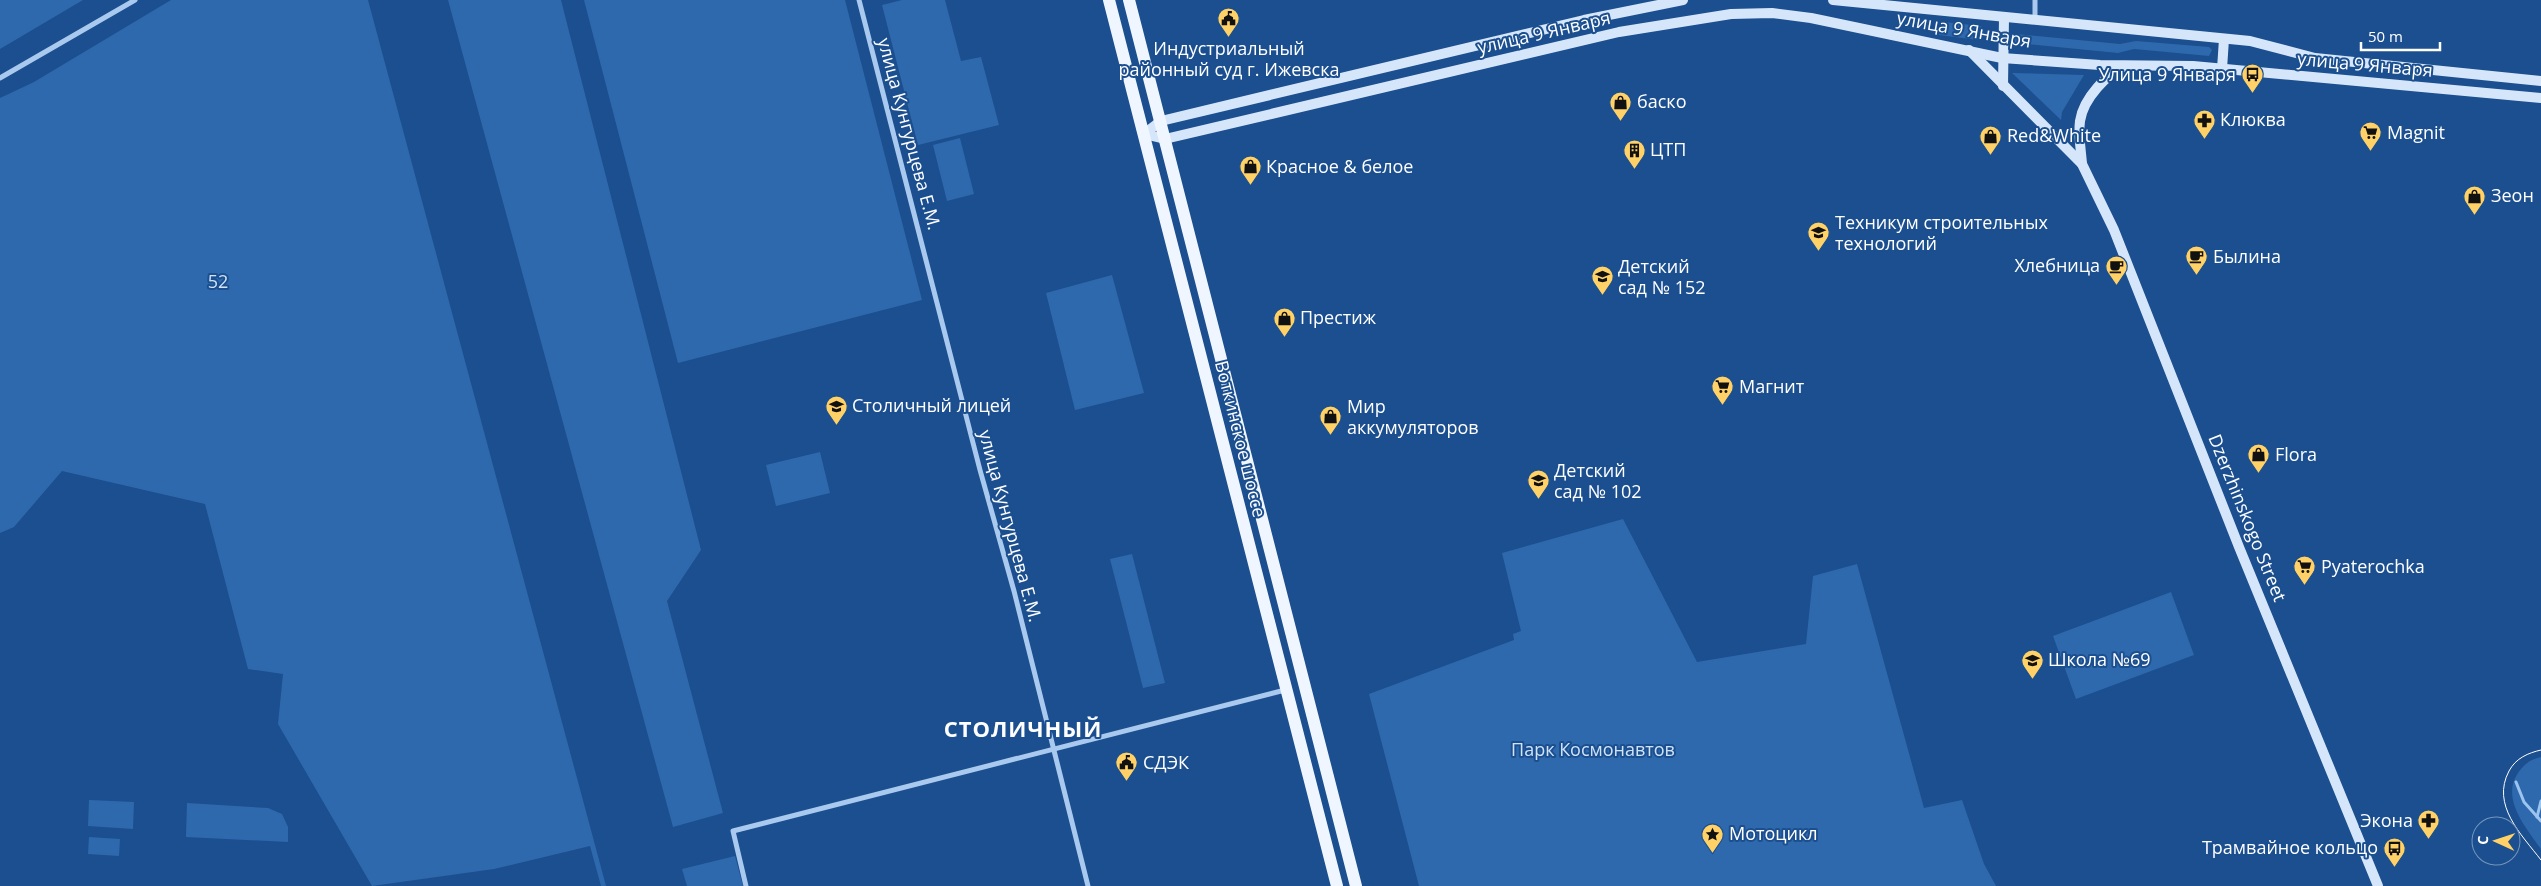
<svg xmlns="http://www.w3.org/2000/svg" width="2541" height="886" viewBox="0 0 2541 886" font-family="'Open Sans',sans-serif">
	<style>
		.green { fill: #2e69ad }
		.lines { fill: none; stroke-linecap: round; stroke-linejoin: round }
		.stream { stroke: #9cc4f0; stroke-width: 3 }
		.street { stroke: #a9c9ee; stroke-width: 5 }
		.secondary { stroke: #d6e6fa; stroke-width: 10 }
		.primary { stroke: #f0f6ff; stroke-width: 12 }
		.tram { stroke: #fff; stroke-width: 1 }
		.labels { text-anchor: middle; stroke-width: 4; stroke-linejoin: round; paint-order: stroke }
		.street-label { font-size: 18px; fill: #fff; stroke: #1b4f8f }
		.poi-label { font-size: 18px; fill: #fff; stroke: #1b4f8f; text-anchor: start }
		.park-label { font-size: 18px; fill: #cfe3fa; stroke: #1b4f8f }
		.district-label { font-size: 22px; font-weight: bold; letter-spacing: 1px; fill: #fff; stroke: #1b4f8f }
	</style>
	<rect width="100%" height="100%" fill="#1b4f8f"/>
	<g class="green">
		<path d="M0,0H83L0,49Z"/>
		<path d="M171,0H368L606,886H601L590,846L494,869L372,886L278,724L283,674L248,669L205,504L62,471L14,527L0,533V98L34,82Z"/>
		<path d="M448,0H561L701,550L667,601L723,813L673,827Z"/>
		<path d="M584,0H845L922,300L678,363Z"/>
		<path d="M902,0H945L961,61L981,57L999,125L918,145L882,5Z"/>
		<path d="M1944,22L1981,26L1983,35L1978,40L1939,35L1936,28Z"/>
		<path d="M2016,34L2120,44L2136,41L2209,47L2212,50L2209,56L2134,49L2118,53L2016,43L2013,39Z"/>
		<path d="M2012,73L2084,75L2062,112L2061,120Z"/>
		<path d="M960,138L974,194L947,201L933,145Z"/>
		<path d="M1112,275L1144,393L1075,410L1046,293Z"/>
		<path d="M820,452L830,493L776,506L766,465Z"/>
		<path d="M1623,519L1697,662L1806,644L1813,576L1857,564L1924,808L1962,800L1984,864L1996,886H1419L1369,694L1514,640L1513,634L1521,631L1502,553Z"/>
		<path d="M1132,554L1165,683L1143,688L1110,559Z"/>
		<path d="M2171,592L2194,655L2076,699L2053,636Z"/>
		<path d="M2541,757V849C2525,826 2498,796 2521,769C2527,762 2532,759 2541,757Z"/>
		<path d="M89,800L134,802L133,829L88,826Z"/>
		<path d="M187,803L268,808L282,814L288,827V842L186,837Z"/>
		<path d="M89,837L120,839L119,856L88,854Z"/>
		<path d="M735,856L743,886H687L682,869Z"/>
	</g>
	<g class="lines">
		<g class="stream">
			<path d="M2516,782L2524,802L2541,821"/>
			<path d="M2537,817L2541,801"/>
		</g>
		<g class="street">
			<path d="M859,0L980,470L1014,591L1088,886"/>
			<path d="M2035,19V0"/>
			<path d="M0,78L135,0"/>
			<path d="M746,886L733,831L1285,690"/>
		</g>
		<g class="secondary">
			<path d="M1833,0L2250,41L2315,58L2541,81"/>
			<path d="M1969,50L2082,164L2114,230L2239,547L2378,886"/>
			<path d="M2222,69L2224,39"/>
			<path d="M2003,86L2004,17"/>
			<path d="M1144,134L1165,139L1619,32L1731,14L1772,13L1811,18L2002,58L2100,65L2193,66L2541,98"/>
			<path d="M1144,134L1161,121L1584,20L1683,0"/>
			<path d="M2082,164C2081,150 2078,135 2080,121C2083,100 2107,71 2128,67"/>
		</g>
		<g class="primary">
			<path d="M1109,0L1337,886"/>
			<path d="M1129,0L1356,886"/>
		</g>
		<path class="tram" d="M2541,750C2528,753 2516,758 2509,771C2491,805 2521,834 2541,860"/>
	</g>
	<defs>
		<symbol id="civic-pin" viewBox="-11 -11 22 30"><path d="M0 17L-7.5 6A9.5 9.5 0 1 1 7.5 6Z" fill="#ffd166" stroke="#1b4f8f"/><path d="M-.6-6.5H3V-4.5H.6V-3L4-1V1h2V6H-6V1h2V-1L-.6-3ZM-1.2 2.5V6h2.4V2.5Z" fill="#111"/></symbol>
		<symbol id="bus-pin" viewBox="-11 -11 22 30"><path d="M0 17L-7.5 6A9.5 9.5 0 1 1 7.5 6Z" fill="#ffd166" stroke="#1b4f8f"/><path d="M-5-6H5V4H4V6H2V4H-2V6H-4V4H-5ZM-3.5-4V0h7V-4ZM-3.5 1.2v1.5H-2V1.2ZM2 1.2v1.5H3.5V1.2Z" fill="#111"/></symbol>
		<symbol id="shop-pin" viewBox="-11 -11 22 30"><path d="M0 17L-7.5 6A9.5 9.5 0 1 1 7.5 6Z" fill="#ffd166" stroke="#1b4f8f"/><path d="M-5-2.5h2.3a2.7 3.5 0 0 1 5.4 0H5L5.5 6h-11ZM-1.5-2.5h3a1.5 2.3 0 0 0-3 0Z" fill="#111"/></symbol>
		<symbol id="pharmacy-pin" viewBox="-11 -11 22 30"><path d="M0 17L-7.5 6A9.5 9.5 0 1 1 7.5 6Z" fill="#ffd166" stroke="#1b4f8f"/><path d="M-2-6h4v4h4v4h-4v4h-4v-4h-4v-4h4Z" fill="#111"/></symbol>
		<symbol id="supermarket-pin" viewBox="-11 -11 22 30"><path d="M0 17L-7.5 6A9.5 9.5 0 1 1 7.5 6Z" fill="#ffd166" stroke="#1b4f8f"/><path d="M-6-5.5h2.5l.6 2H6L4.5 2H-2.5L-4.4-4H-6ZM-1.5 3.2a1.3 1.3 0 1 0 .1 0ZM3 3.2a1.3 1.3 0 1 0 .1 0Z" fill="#111"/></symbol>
		<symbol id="building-pin" viewBox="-11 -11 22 30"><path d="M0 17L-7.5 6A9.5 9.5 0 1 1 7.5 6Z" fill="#ffd166" stroke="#1b4f8f"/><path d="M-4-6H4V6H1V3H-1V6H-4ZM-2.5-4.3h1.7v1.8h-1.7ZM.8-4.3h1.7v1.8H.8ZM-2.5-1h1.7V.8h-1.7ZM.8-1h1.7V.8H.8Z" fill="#111"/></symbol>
		<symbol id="university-pin" viewBox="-11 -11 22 30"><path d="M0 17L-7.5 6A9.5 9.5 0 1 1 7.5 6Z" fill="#ffd166" stroke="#1b4f8f"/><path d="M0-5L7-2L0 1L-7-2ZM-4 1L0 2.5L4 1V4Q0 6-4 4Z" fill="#111"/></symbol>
		<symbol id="cafe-pin" viewBox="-11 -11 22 30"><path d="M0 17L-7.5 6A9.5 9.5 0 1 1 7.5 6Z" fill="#ffd166" stroke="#1b4f8f"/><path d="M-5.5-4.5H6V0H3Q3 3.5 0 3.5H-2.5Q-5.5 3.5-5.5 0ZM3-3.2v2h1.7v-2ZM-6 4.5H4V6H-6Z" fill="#111"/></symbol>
		<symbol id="school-pin" viewBox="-11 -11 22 30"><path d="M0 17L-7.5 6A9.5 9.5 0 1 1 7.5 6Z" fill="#ffd166" stroke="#1b4f8f"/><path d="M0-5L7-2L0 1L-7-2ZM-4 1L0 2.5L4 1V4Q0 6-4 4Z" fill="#111"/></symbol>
		<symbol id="sight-pin" viewBox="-11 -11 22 30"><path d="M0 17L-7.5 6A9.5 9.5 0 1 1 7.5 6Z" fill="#ffd166" stroke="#1b4f8f"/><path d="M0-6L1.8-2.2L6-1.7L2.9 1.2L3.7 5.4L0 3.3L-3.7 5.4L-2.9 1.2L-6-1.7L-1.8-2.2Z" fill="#111"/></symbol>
	</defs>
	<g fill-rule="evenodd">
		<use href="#civic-pin" x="1216" y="6" width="25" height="34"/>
		<use href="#bus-pin" x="2240" y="62" width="25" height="34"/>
		<use href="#shop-pin" x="1608" y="90" width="25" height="34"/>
		<use href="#pharmacy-pin" x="2192" y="108" width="25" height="34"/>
		<use href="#supermarket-pin" x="2358" y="120" width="25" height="34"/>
		<use href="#shop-pin" x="1978" y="124" width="25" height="34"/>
		<use href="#building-pin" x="1622" y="138" width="25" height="34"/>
		<use href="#shop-pin" x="1238" y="154" width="25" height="34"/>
		<use href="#shop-pin" x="2462" y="184" width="25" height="34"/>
		<use href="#university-pin" x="1806" y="220" width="25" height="34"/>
		<use href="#cafe-pin" x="2184" y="244" width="25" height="34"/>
		<use href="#cafe-pin" x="2104" y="254" width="25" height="34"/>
		<use href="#school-pin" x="1590" y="264" width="25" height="34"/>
		<use href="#shop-pin" x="1272" y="306" width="25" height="34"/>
		<use href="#supermarket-pin" x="1710" y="374" width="25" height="34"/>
		<use href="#school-pin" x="824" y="394" width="25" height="34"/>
		<use href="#shop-pin" x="1318" y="404" width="25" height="34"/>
		<use href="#shop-pin" x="2246" y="442" width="25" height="34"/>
		<use href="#school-pin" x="1526" y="468" width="25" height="34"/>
		<use href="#supermarket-pin" x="2292" y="554" width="25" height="34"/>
		<use href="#school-pin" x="2020" y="648" width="25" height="34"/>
		<use href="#civic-pin" x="1114" y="750" width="25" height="34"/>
		<use href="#pharmacy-pin" x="2416" y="808" width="25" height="34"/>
		<use href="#sight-pin" x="1700" y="822" width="25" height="34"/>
		<use href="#bus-pin" x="2382" y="836" width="25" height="34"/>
	</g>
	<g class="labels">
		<g class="street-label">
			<text transform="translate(1964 30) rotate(10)" y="6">улица 9 Января</text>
			<text transform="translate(1544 33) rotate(-13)" y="6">улица 9 Января</text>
			<text transform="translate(2365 65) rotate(5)" y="6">улица 9 Января</text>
			<text transform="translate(909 134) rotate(75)" y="6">улица Кунгурцева Е.М.</text>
			<text transform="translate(1240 439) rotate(76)" y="6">Воткинское шоссе</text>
			<text transform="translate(2247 518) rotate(68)" y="6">Dzerzhinskogo Street</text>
			<text transform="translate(1010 526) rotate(75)" y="6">улица Кунгурцева Е.М.</text>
		</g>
		<g class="poi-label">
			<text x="1229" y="55" text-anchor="middle">Индустриальный<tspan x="1229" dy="21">районный суд г. Ижевска</tspan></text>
			<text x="2236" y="81" text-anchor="end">Улица 9 Января</text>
			<text x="1637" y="108">баско</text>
			<text x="2220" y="126">Клюква</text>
			<text x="2387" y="139">Magnit</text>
			<text x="2007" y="142">Red&amp;White</text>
			<text x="1650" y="156">ЦТП</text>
			<text x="1266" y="173">Красное &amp; белое</text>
			<text x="2491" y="202">Зеон</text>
			<text x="1835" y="229">Техникум строительных<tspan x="1835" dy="21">технологий</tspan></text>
			<text x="2213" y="263">Былина</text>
			<text x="2100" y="272" text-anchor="end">Хлебница</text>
			<text x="1618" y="273">Детский<tspan x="1618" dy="21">сад № 152</tspan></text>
			<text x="1300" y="324">Престиж</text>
			<text x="1739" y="393">Магнит</text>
			<text x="852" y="412">Столичный лицей</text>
			<text x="1347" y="413">Мир<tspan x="1347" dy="21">аккумуляторов</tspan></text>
			<text x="2275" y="461">Flora</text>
			<text x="1554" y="477">Детский<tspan x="1554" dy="21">сад № 102</tspan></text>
			<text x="2321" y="573">Pyaterochka</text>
			<text x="2048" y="666">Школа №69</text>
			<text x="1143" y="769">СДЭК</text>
			<text x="2413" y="827" text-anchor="end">Экона</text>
			<text x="1729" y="840">Мотоцикл</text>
			<text x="2378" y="854" text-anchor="end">Трамвайное кольцо</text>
		</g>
		<g class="park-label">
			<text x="218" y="288">52</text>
			<text x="1593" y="756">Парк Космонавтов</text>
		</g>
		<g class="district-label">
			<text x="1023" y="737">СТОЛИЧНЫЙ</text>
		</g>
	</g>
	<g transform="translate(2496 841) rotate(273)"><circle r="24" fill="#1b4f8f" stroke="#7695bc"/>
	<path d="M0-4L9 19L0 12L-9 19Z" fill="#ffd166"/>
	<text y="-8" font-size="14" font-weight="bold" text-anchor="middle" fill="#ffffff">С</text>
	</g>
	<path d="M2361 42v8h79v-8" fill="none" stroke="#ffffff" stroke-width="2.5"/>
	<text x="2368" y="42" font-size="15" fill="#ffffff" stroke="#1b4f8f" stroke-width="4" paint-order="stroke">50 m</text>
</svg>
